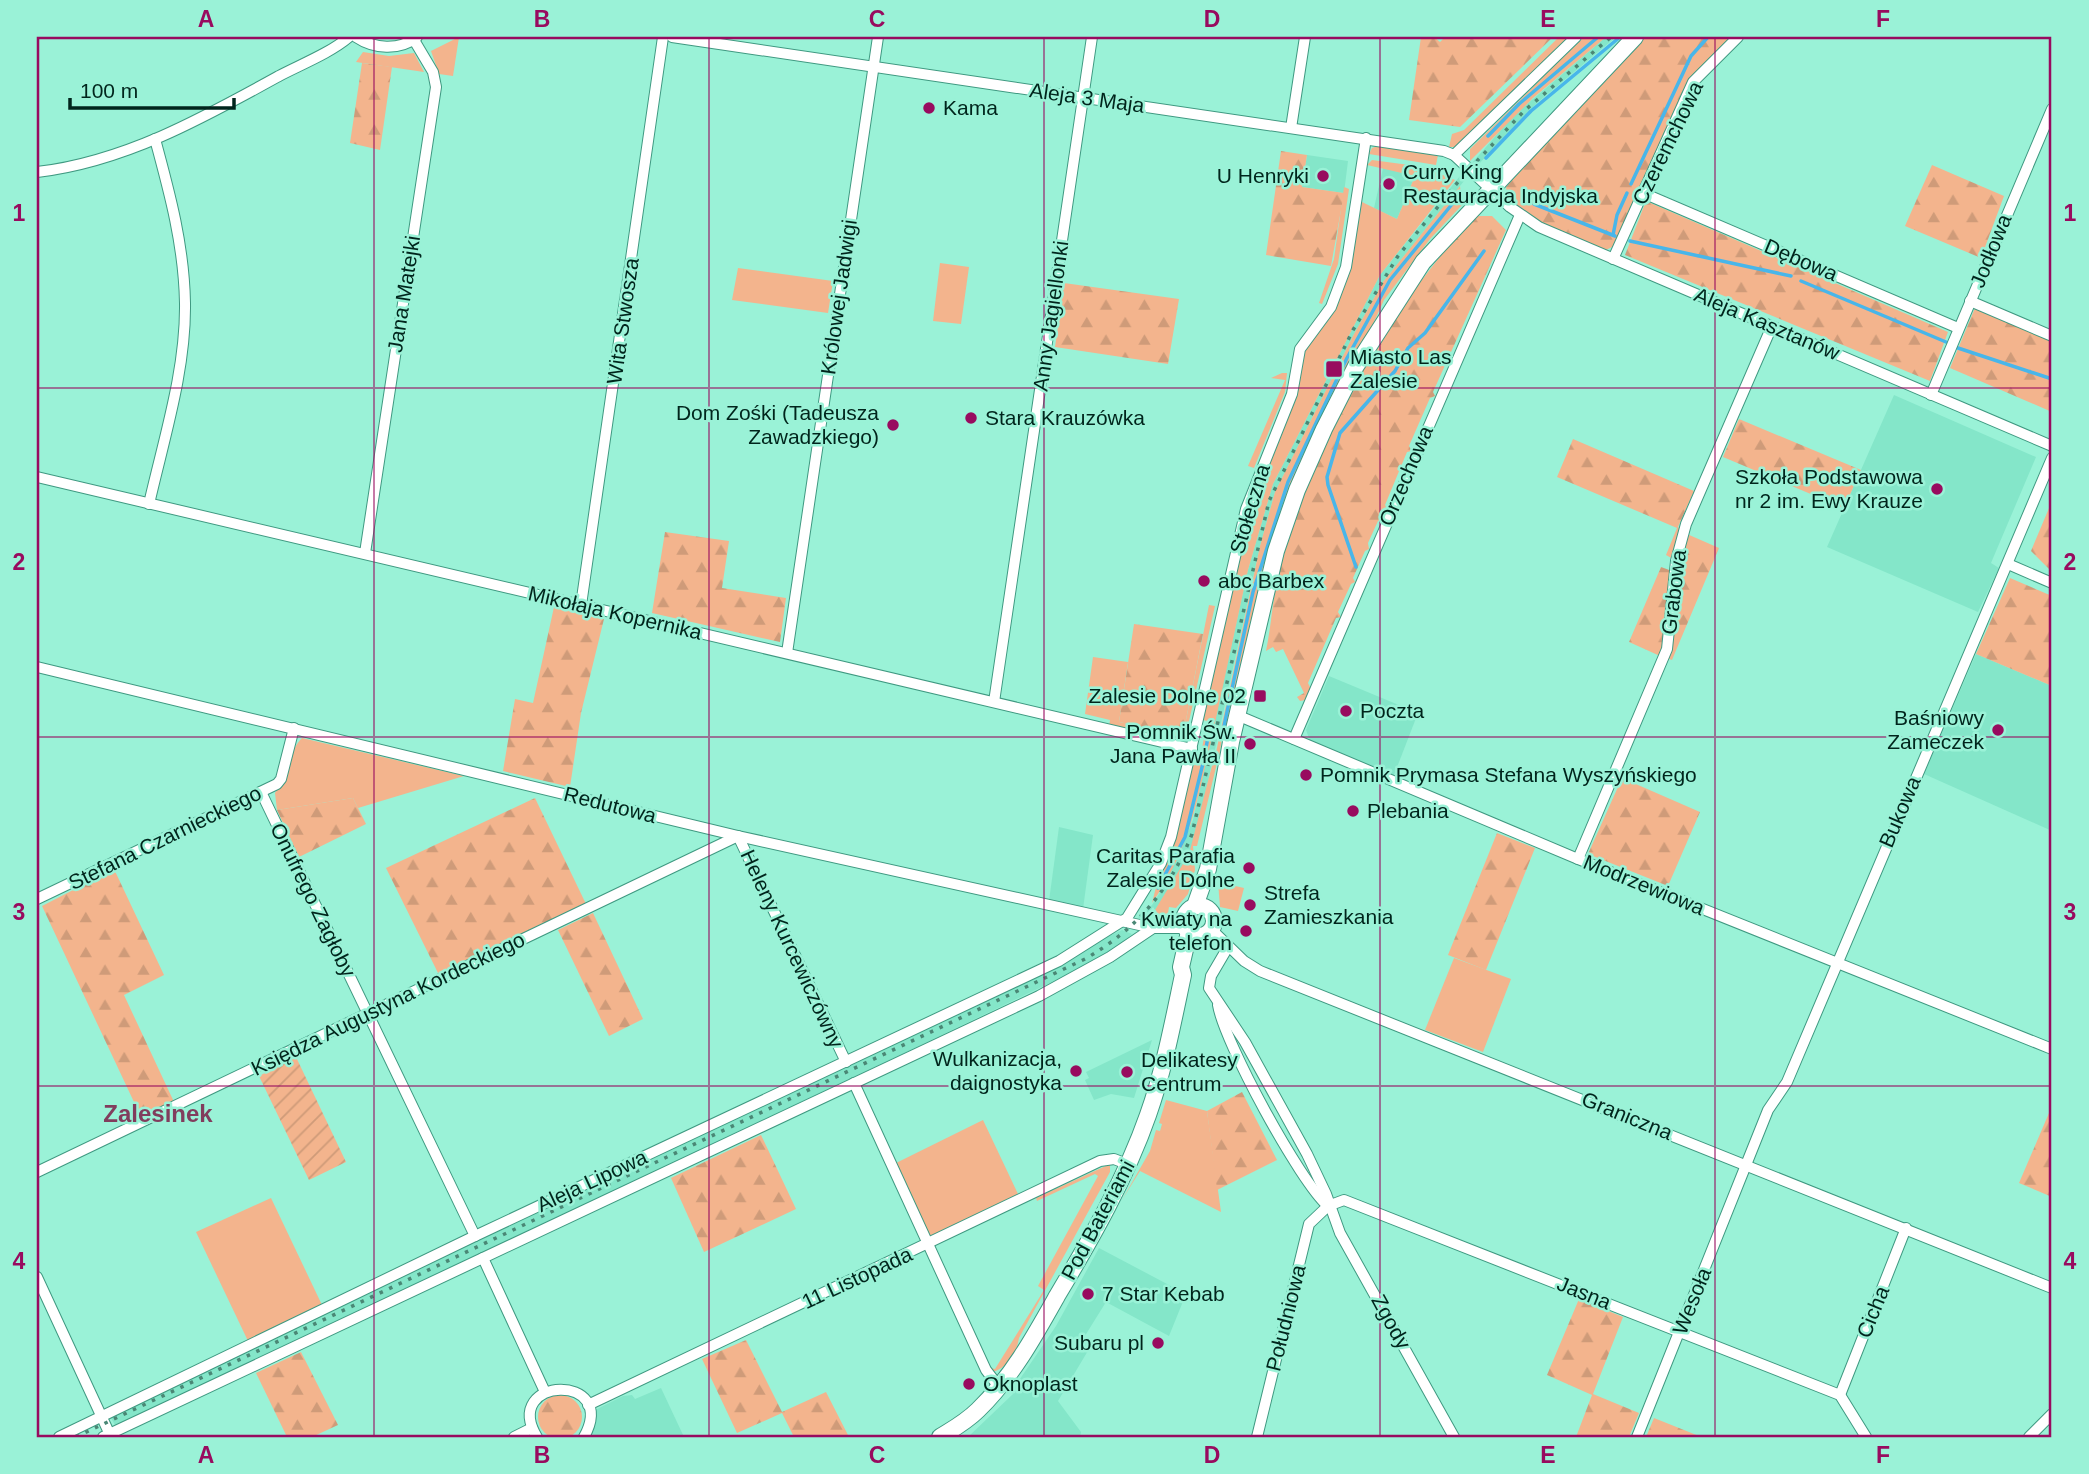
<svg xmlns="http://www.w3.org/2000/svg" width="2089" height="1474" viewBox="0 0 2089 1474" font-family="Helvetica,sans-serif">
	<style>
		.built { fill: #84e6c9 }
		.green { fill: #f3b48d }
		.forest { fill: url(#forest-firs) }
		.garden { fill: url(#garden-furrows) }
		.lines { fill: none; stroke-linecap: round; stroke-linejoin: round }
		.stream { stroke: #48b6ea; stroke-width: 3.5 }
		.street-casing { stroke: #3f9981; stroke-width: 12 }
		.secondary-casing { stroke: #3f9981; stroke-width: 18 }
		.street { stroke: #fff; stroke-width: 10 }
		.secondary { stroke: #fff; stroke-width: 16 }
		.rail { stroke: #4a8775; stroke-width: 3.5; stroke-dasharray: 3.5 7; stroke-linecap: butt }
		.grid { fill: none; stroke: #980b5f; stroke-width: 2; stroke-opacity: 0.55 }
		.poi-dot { fill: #980b5f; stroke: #9af2d7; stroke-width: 2.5 }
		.labels { text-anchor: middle; stroke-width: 5; stroke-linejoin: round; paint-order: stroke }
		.street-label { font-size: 21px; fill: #00251c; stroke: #9af2d7 }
		.poi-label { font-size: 21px; fill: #00251c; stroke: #9af2d7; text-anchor: start }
		.quarter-label { font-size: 24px; font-weight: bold; fill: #813d5d; stroke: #9af2d7 }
		.neatline { fill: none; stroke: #980b5f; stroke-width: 2.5 }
		.grid-label { font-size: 23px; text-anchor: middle; font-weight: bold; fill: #980b5f }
	</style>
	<defs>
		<pattern id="forest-firs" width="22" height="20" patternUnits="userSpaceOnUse" patternTransform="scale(1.75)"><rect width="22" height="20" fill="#f3b48d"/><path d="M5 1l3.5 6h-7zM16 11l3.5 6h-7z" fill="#cf9b79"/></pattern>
		<pattern id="garden-furrows" width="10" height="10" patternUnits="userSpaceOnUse" patternTransform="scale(1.75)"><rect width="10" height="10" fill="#f3b48d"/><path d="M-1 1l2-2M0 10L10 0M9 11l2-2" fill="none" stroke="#cf9b79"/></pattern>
	</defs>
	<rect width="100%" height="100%" fill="#9af2d7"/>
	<g class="built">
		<path d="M1606,37H1616L1537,103L1476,167L1472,163L1513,116Z"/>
		<path d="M1307,155L1348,161L1344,193L1302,187Z"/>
		<path d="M1383,168L1415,176L1397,219L1374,208Z"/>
		<path d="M1464,171L1468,176L1383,282L1354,334L1275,492L1260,546L1197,831L1189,854L1169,890L1155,910L1153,907L1144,921L1141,920L1138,917L1152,905L1164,886L1193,820L1248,570L1273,484L1380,275Z"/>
		<path d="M1894,395L2036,457L1991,563L1999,568L1978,612L1827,547Z"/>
		<path d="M1976,654L2052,686V831L1924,774Z"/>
		<path d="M1329,676L1418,713L1394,775L1310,741L1306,730Z"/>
		<path d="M1059,827L1093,835L1083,909L1049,901Z"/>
		<path d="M1122,930L1132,934L1110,954L896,1057L116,1427L110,1416Z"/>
		<path d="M1152,1040L1134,1098L1111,1094L1094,1100L1085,1080L1089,1078L1086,1072Z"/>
		<path d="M1099,1248L1186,1294L1169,1336L1106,1302L1083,1339L1092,1344L1058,1401L1081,1432L1080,1437H968L1013,1394L1011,1392L1056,1326Z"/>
		<path d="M661,1388L684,1437H588L593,1425V1411L623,1396L632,1395L635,1399Z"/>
	</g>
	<g class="green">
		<path d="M459,37L453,76L439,74L431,51Z"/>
		<path d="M1559,37H1570L1455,147H1449L1452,134L1464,130Z"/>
		<path d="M1584,37H1606L1533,98L1470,161V149Z"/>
		<path d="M363,52L389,56L414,53L424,72L356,62Z"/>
		<path d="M1378,146L1438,155L1436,165L1369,154L1372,148Z"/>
		<path d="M1372,160L1424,167L1455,180L1380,275L1273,484L1248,570L1208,755L1201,754L1207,721L1203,720L1251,509L1295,400L1305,349L1329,319L1351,265L1362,202L1397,219L1415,176L1367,165Z"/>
		<path d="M1460,186L1462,205L1430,239L1384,300L1269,553L1226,738H1222L1219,757H1215L1260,546L1275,492L1354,334L1383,282Z"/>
		<path d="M1344,187L1349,189L1338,264L1322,304L1319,303L1334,259Z"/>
		<path d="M940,263L969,267L961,324L933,321Z"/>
		<path d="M738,268L833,281L828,313L732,300Z"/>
		<path d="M1282,373H1287L1285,392L1254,468L1248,466L1285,380L1271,378Z"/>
		<path d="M1209,605L1215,606L1185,739L1177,737L1176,741L1109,727L1110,720L1085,714L1093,657L1128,662L1119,722L1183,735Z"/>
		<path d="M302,738L464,776L358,808L353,798L277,810L275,793C289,777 287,753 302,738Z"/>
		<path d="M1201,756L1207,757C1196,811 1184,858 1152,903L1159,875L1175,839L1193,766L1198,763Z"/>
		<path d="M1214,758L1218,759L1197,846H1193L1195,870L1188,894L1176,908L1169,907L1168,913L1172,916L1160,918L1155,910L1189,854Z"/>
		<path d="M1218,882L1244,888L1238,911L1220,907Z"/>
		<path d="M1454,958L1511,979L1483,1052L1425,1030Z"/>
		<path d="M1166,1100L1207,1111L1221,1212L1140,1171L1122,1200L1150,1151L1156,1130L1160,1131L1162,1124L1159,1123Z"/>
		<path d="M983,1120L1018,1194L929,1237L894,1164Z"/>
		<path d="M1110,1164V1172L1019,1338C1016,1355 1007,1368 992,1372L980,1350L991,1368L995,1369L1044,1290L1038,1286L1098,1176L1095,1174L1037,1201L1036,1198Z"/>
		<path d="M271,1198L322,1305L248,1341L196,1232Z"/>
	</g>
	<g class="forest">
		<path d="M1421,37H1434L1440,42L1445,37H1553L1460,127L1409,120Z"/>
		<path d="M1643,37H1733L1690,79L1614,246L1606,250C1582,241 1508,216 1506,187Z"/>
		<path d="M362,63L392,67L380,150L350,143Z"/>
		<path d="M1281,151L1307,155L1302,187L1344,193L1331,266L1266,255Z"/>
		<path d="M1932,165L2004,196L1981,258L1905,226Z"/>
		<path d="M1646,201L1948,332L1930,381L1625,255Z"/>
		<path d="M1474,216H1492L1506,230L1433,392L1435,396L1430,398L1409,446L1412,451L1407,452L1385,505L1387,508L1382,520L1378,521L1368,543L1369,549L1365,551L1353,578L1355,582L1351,584L1338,612L1341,617L1336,618L1308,683L1311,689L1306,700L1300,701L1297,697L1304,693L1283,649L1276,652L1273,647L1266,651C1272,621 1274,585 1283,553C1316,430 1390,311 1474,216Z"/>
		<path d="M1064,283L1179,299L1168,364L1055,347Z"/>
		<path d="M1975,308L2052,341V412L1950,368Z"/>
		<path d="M1739,419L1861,470L1844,508L1723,457Z"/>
		<path d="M1573,439L1694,491L1678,527L1680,529L1673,559L1666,555L1677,528L1557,477Z"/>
		<path d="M2052,501V572L2031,551Z"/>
		<path d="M665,532L729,541L722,588L786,598L780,642L652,613Z"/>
		<path d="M1687,534L1719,548L1672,660L1667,658L1672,646Z"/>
		<path d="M1661,567L1672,571L1665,637L1660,656L1629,642Z"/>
		<path d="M2010,578L2052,596V686L1976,654Z"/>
		<path d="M554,607L604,619L581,713L570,787L503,771L515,699L533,703Z"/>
		<path d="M1134,624L1203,634L1183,735L1119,722Z"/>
		<path d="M1622,778L1700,812L1668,886L1588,854Z"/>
		<path d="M353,798L366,824L299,857L277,810Z"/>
		<path d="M535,798L586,904L439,975L386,868Z"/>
		<path d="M1497,833L1535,848L1486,970L1448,955Z"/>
		<path d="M114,869L164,975L124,995L174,1102L141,1117L42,906Z"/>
		<path d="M593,913L643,1019L609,1036L558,930Z"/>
		<path d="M1242,1092L1277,1160L1217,1190L1207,1111Z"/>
		<path d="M2052,1106V1197L2019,1183Z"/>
		<path d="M761,1135L796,1209L704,1252L671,1178Z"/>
		<path d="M1579,1299L1623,1317L1593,1394L1639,1413L1629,1437H1576L1592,1395L1547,1375Z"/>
		<path d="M746,1340L782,1412L826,1392L849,1437H794L782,1413L737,1433L702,1359Z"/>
		<path d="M301,1352L338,1425L312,1437H287L256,1373Z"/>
		<circle cx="560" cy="1417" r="22"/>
		<path d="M1654,1418L1699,1436V1437H1646Z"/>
	</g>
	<path class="garden" d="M296,1057L346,1162L309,1180L259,1076Z"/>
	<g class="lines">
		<g class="stream">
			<path d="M1488,136L1519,104L1598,37"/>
			<path d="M1486,158L1531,111L1620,37"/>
			<path d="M1631,184L1691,56L1708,37"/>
			<path d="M1534,204L1615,236"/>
			<path d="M1613,235L1617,215L1627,193"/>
			<path d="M1630,241L1791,276"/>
			<path d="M1801,281L1946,342"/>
			<path d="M1958,348L2052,379"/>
			<path d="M1356,567L1328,485L1327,477L1340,433L1395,371L1408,348L1425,333L1484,251"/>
			<path d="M1222,735L1253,592L1288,482L1347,358L1390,280L1453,203"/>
			<path d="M1205,753L1209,732"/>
			<path d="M1158,888L1185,837L1204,759"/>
		</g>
		<defs>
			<g id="street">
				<path d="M356,37C374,49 399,51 417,37"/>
				<path d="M672,37L1444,151L1454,155L1510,207L1539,227L2052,446"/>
				<path d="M1291,128L1305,37"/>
				<path d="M1454,155L1576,37"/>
				<path d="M37,172C124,162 203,118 279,76C302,64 330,53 349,37"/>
				<path d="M1643,193L1958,328"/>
				<path d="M1613,259L1693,82L1738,37"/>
				<path d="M1970,301L2052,336"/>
				<path d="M1931,395L2052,109"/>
				<path d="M37,477L1192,749"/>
				<path d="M149,504C164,438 186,370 185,303C184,246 170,194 155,139"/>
				<path d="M365,553L436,87L433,72L414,40"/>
				<path d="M2008,564L2052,583"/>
				<path d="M581,605L663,37"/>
				<path d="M787,653L878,37"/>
				<path d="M37,667L738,836L1153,928H1185"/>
				<path d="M994,702L1092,37"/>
				<path d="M1239,716L1578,859L2052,1049"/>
				<path d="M1294,739L1520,215"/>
				<path d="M261,792L475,1236"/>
				<path d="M1578,859L1667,649L1676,561L1686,524L1772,326"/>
				<path d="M37,899L277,784L281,779L294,728"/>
				<path d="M1211,929L1244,961L1260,971L2052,1288"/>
				<path d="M1228,947L1211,976L1209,988L1245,1042L1307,1154L1326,1194L1340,1233L1454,1437"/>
				<path d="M1218,1005C1224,1042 1300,1182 1328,1206"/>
				<path d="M854,1083L986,1370L999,1387"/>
				<path d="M37,1172L738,836L846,1062"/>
				<path d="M483,1258L545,1392"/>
				<path d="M37,1277L111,1437"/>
				<path d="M1840,1395L1906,1228"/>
				<path d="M588,1405L1100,1161L1114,1159L1127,1164"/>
				<path d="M59,1437L475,1236L1059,961L1127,918L1161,863L1171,837L1246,509L1292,394L1300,349L1331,307L1346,267L1366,138"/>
				<path d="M103,1437L1039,996L1110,957L1153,928"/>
				<path d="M514,1437L532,1428"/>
				<path d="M537,1437C500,1376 620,1372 584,1437"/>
				<path d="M1257,1437L1309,1224L1328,1206L1344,1200L1840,1395L1866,1437"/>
				<path d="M1637,1437L1768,1110L1787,1082L2052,458"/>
				<path d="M2029,1437L2052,1414"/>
			</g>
			<g id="secondary">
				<circle cx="1199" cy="921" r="15"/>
				<path d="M1195,906L1208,869L1231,742L1276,551L1297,490L1324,429L1356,366L1423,262L1635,37"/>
				<path d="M940,1437C953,1429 966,1422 978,1410C1012,1377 1034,1337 1057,1296C1091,1239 1126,1178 1148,1115C1164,1070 1173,1022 1183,975L1181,967L1189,932"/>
			</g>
		</defs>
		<use href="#street" class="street-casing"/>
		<use href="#secondary" class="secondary-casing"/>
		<use href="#street" class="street"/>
		<use href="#secondary" class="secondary"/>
		<path class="rail" d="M76,1437L1085,959C1137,929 1170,890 1192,834L1269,501L1353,330L1398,256L1462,177L1524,111L1611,37"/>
	</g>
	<path class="grid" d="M374,37V1437M709,37V1437M1044,37V1437M1380,37V1437M1715,37V1437M37,388H2052M37,737H2052M37,1086H2052"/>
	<g class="poi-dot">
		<circle cx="929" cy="108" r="7"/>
		<circle cx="1323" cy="176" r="7"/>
		<circle cx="1389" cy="184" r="7"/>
		<rect x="1325" y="360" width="18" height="18" rx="3.5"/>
		<circle cx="971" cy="418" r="7"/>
		<circle cx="893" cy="425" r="7"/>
		<circle cx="1937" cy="489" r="7"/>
		<circle cx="1204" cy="581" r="7"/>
		<rect x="1253" y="689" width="14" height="14" rx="3.5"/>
		<circle cx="1346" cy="711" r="7"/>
		<circle cx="1998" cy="730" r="7"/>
		<circle cx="1250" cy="744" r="7"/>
		<circle cx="1306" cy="775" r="7"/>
		<circle cx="1353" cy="811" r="7"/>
		<circle cx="1249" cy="868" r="7"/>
		<circle cx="1250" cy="905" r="7"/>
		<circle cx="1246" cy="931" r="7"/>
		<circle cx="1076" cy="1071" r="7"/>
		<circle cx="1127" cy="1072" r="7"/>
		<circle cx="1088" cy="1294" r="7"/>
		<circle cx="1158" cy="1343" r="7"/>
		<circle cx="969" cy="1384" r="7"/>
	</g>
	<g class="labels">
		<g class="street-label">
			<text transform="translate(1087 98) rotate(8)" y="7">Aleja 3 Maja</text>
			<text transform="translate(1668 143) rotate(-64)" y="7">Czeremchowa</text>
			<text transform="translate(1991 251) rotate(-68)" y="7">Jodłowa</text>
			<text transform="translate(1801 260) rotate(23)" y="7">Dębowa</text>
			<text transform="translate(404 294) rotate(-81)" y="7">Jana Matejki</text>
			<text transform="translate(839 297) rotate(-82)" y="7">Królowej Jadwigi</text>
			<text transform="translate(1051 316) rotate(-82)" y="7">Anny Jagiellonki</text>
			<text transform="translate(623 321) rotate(-82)" y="7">Wita Stwosza</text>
			<text transform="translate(1767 324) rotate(23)" y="7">Aleja Kasztanów</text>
			<text transform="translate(1406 476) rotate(-67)" y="7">Orzechowa</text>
			<text transform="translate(1250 509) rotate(-73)" y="7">Stołeczna</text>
			<text transform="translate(1674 592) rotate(-83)" y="7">Grabowa</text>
			<text transform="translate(615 613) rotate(13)" y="7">Mikołaja Kopernika</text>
			<text transform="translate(610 805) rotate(14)" y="7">Redutowa</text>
			<text transform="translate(1900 812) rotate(-67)" y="7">Bukowa</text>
			<text transform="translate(165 838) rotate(-26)" y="7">Stefana Czarnieckiego</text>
			<text transform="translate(1644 885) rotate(22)" y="7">Modrzewiowa</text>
			<text transform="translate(313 900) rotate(64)" y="7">Onufrego Zagłoby</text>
			<text transform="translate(792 949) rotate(65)" y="7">Heleny Kurcewiczówny</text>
			<text transform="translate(388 1004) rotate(-26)" y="7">Księdza Augustyna Kordeckiego</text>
			<text transform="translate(1627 1116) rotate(22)" y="7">Graniczna</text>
			<text transform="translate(592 1181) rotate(-25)" y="7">Aleja Lipowa</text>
			<text transform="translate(1098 1220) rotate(-62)" y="7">Pod Bateriami</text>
			<text transform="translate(857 1278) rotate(-25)" y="7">11 Listopada</text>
			<text transform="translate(1584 1293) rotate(22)" y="7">Jasna</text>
			<text transform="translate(1692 1301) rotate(-68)" y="7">Wesoła</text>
			<text transform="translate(1873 1312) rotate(-68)" y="7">Cicha</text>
			<text transform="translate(1286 1318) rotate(-76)" y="7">Południowa</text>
			<text transform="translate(1391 1322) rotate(61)" y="7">Zgody</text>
		</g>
		<g class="poi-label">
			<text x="943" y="115">Kama</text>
			<text x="1403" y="179">Curry King<tspan x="1403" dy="24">Restauracja Indyjska</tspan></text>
			<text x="1309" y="183" text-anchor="end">U Henryki</text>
			<text x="1350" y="364">Miasto Las<tspan x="1350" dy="24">Zalesie</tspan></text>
			<text x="879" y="420" text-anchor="end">Dom Zośki (Tadeusza<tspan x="879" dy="24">Zawadzkiego)</tspan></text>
			<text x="985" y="425">Stara Krauzówka</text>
			<text x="1923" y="484" text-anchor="end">Szkoła Podstawowa<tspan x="1923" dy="24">nr 2 im. Ewy Krauze</tspan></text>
			<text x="1218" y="588">abc Barbex</text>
			<text x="1246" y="703" text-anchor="end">Zalesie Dolne 02</text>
			<text x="1360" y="718">Poczta</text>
			<text x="1984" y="725" text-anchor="end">Baśniowy<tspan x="1984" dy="24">Zameczek</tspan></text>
			<text x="1236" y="739" text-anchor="end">Pomnik Św.<tspan x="1236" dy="24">Jana Pawła II</tspan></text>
			<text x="1320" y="782">Pomnik Prymasa Stefana Wyszyńskiego</text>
			<text x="1367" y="818">Plebania</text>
			<text x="1235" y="863" text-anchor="end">Caritas Parafia<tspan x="1235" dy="24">Zalesie Dolne</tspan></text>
			<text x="1264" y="900">Strefa<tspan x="1264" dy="24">Zamieszkania</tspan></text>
			<text x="1232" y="926" text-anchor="end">Kwiaty na<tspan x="1232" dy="24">telefon</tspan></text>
			<text x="1062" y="1066" text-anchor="end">Wulkanizacja,<tspan x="1062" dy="24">daignostyka</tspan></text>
			<text x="1141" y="1067">Delikatesy<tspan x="1141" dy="24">Centrum</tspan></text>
			<text x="1102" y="1301">7 Star Kebab</text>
			<text x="1144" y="1350" text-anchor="end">Subaru pl</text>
			<text x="983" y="1391">Oknoplast</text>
		</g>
		<g class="quarter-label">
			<text x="158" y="1122">Zalesinek</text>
		</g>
	</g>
	<rect width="2089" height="1474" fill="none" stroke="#9af2d7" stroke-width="77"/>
	<path d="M70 98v10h164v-10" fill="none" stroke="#00251c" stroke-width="3.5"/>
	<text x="80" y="98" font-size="21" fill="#00251c" stroke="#9af2d7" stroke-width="5" paint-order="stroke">100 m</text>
	<rect x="38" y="38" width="2012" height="1398" class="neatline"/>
	<g class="grid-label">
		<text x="206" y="27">A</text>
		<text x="542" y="27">B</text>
		<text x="877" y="27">C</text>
		<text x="1212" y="27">D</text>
		<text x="1548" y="27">E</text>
		<text x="1883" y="27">F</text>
		<text x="19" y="221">1</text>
		<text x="2070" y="221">1</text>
		<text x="19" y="570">2</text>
		<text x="2070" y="570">2</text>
		<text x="19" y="920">3</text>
		<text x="2070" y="920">3</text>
		<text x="19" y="1269">4</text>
		<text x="2070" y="1269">4</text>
		<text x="206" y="1463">A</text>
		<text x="542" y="1463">B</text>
		<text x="877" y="1463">C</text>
		<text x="1212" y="1463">D</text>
		<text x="1548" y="1463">E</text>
		<text x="1883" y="1463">F</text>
	</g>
</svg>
